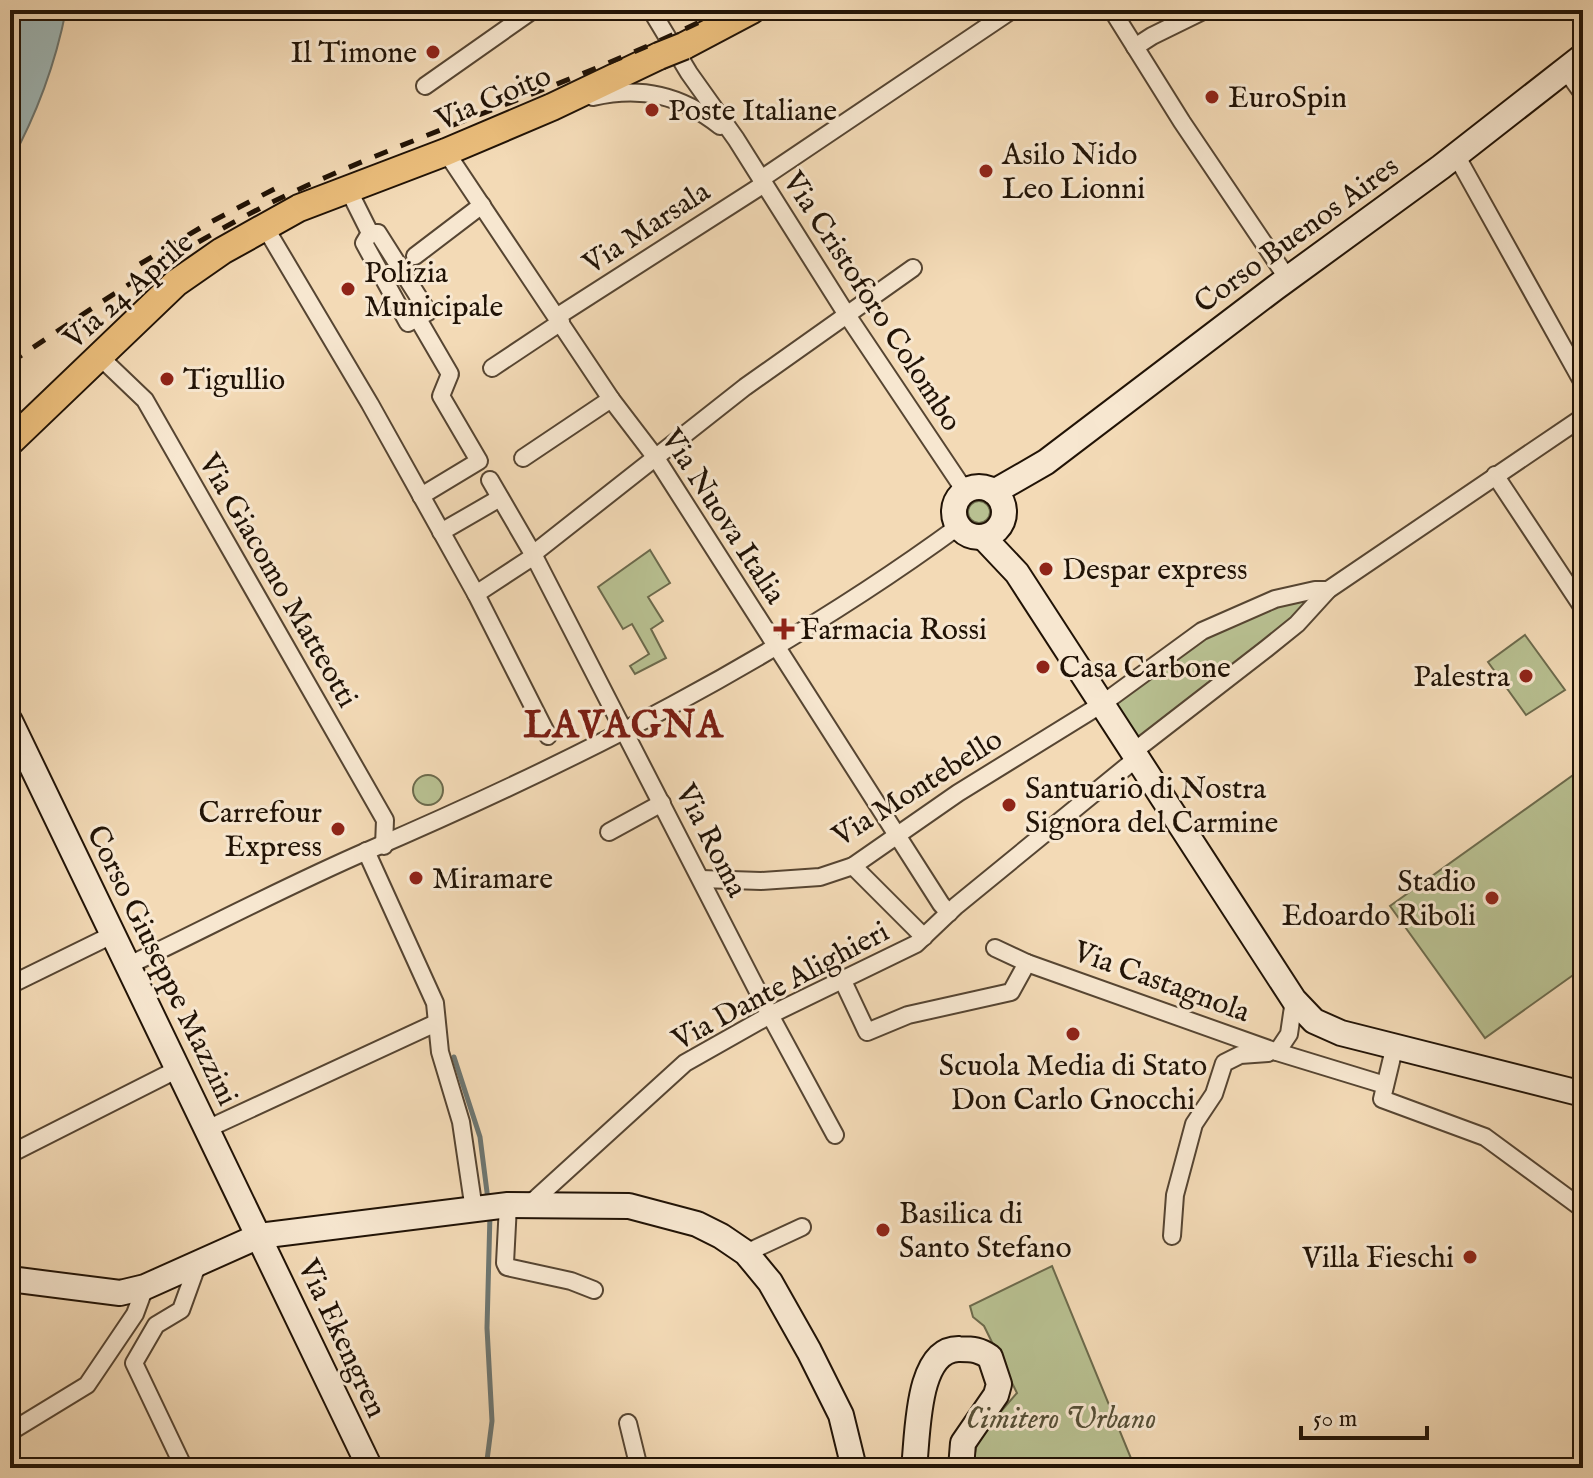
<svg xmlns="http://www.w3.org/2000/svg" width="1593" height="1478" viewBox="0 0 1593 1478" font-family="'IM FELL English',serif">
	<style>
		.green { fill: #b8c091; stroke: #6c6a4c; stroke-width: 2 }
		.water { fill: #9fb8b8; stroke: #6d7671; stroke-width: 2 }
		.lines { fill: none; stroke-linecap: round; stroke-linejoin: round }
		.stream { stroke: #6d7671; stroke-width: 5 }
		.street-casing { stroke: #564532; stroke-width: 20 }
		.secondary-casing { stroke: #211306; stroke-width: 28 }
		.primary-casing { stroke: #211306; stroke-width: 30 }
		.street { stroke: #f7e7d0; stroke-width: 16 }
		.secondary { stroke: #f7e7d0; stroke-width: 24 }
		.primary { stroke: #eabd7b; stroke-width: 26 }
		.rail { stroke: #211306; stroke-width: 5; stroke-dasharray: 14 14; stroke-linecap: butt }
		.primary-bridge-casing { stroke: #211306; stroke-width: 30; stroke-linecap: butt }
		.primary-bridge { stroke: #eabd7b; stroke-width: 26 }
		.poi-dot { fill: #8f2418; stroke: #f7e7d0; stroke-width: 3 }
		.labels { text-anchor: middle; stroke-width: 6; stroke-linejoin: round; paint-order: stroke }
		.poi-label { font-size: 30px; fill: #211306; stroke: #f7e7d0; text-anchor: start }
		.street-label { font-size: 30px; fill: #211306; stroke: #f7e7d0 }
		.park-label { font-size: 30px; font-style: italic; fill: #565037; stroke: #f7e7d0 }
		.district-label { font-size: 38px; font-weight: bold; letter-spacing: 2px; fill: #7a1f14; stroke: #f7e7d0 }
	</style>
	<rect width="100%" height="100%" fill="#f3dab6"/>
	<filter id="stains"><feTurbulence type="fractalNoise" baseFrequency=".0025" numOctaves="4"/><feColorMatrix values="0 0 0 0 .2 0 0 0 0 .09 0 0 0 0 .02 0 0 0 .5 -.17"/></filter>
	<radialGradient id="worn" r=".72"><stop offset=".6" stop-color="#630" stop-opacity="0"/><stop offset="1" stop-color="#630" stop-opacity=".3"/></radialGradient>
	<g class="green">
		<circle cx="979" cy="512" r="11"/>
		<path d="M650,550L670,583L648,597L663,621L651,629L666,658L635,674L630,666L649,654L632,624L623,629L598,587Z"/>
		<path d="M1320,594L1295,618L1134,746L1108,706L1204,635L1276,601Z"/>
		<path d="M1525,635L1565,690L1526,715L1488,662Z"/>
		<path d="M1583,768V968L1485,1038L1390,906Z"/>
		<circle cx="428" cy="790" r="15"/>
		<path d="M1052,1266L1135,1468H972L978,1438L1017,1393L984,1326L973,1317L970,1306Z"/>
	</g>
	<path class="water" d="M10,10H66C55,66 37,114 10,163Z"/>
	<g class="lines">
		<g class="stream">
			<path d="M454,1057L480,1137L488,1200"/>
			<path d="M486,1468L492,1421L487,1328L490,1214"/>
		</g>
		<defs>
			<g id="street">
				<path d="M651,10L689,73L736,139L847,315L965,491"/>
				<path d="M1112,10L1182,122L1288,279"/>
				<path d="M1135,47L1152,36L1205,10"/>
				<path d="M1565,69L1583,94"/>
				<path d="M425,86L533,10"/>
				<path d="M593,97C641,86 681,95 720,126"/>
				<path d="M446,152L611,399L656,458L941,904L949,913"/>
				<path d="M1456,155L1583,383"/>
				<path d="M761,179L1012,10"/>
				<path d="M349,191L370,233"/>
				<path d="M265,227L370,404L476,594L548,736"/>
				<path d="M370,233H378L428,312L408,323L364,243Z"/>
				<path d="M415,256L482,205"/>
				<path d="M558,316L764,184"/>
				<path d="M418,319L450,374L441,396L479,461L421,496"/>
				<path d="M99,356L145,400L385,820L384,846"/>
				<path d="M492,368L561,322"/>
				<path d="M523,458L611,399"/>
				<path d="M1495,475L1583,608"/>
				<path d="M490,480L533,554L770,1015L835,1135"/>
				<path d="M441,532L500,498"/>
				<path d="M533,554L745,387L913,268"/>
				<path d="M476,594L534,556"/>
				<path d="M1133,752L1266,649L1297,624L1328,590L1583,417"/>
				<path d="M609,832L662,803"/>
				<path d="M366,851L435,1003L440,1052L461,1122L474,1210"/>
				<path d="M853,866L924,937"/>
				<path d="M701,879L761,881L820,877L853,866L958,793L1102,704L1202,631L1275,599L1315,590H1328"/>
				<path d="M995,948L1027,963L1277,1052L1385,1085"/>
				<path d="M127,966C207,928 286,886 367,851C574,762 776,660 959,526"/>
				<path d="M842,979L867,1032L908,1015L1011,992L1027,963"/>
				<path d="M10,985L112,935"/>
				<path d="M1395,1045L1382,1099L1485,1137L1583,1209"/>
				<path d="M1277,1052L1289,1034L1294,1000"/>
				<path d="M207,1129L436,1023"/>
				<path d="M10,1154L178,1069"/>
				<path d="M530,1204L685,1063L770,1015L916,944L956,906L1137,758"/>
				<path d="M508,1205L505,1263L507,1267L571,1281L594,1290"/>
				<path d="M1172,1236L1175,1195L1194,1124L1214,1094L1224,1063L1240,1055L1268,1053"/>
				<path d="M746,1253L802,1227"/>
				<path d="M628,1423L639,1468"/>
				<path d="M10,1432L87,1385L135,1314L145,1287"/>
				<path d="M184,1468L134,1363L156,1325L181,1310L198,1263"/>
			</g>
			<g id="secondary">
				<circle cx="979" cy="512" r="25"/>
				<path d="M994,492L1046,462L1275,288L1441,167L1583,56"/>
				<path d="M983,537L1017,573L1294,1000L1314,1021L1341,1033L1583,1094"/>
				<path d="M10,721L370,1468"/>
				<path d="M10,1279L120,1293L145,1287L259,1236L508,1205L629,1206L697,1224L721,1236L746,1253L770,1282L809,1351L841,1415L854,1468"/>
				<path d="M914,1468C918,1436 916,1347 960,1349C973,1349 980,1350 990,1357L999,1384L996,1395L963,1443L961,1468"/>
			</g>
			<g id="primary">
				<path d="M684,46L752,10"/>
				<path d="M10,442L176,283L222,251L299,208L446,152L552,107L659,56"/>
			</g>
		</defs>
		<use href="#street" class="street-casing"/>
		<use href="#secondary" class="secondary-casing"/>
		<use href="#primary" class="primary-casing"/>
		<use href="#street" class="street"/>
		<use href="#secondary" class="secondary"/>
		<use href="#primary" class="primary"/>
		<g class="rail">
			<path d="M140,264L205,225L280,186"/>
			<path d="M10,363C105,299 201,234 306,186C444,124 589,78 724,10"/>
		</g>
		<defs>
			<path id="primary-bridge" d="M659,56L684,46"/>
		</defs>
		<use href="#primary-bridge" class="primary-bridge-casing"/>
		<use href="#primary-bridge" class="primary-bridge"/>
	</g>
	<g class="poi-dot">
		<circle cx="433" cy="52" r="8"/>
		<circle cx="1212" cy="97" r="8"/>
		<circle cx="652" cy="110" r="8"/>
		<circle cx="986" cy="171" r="8"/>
		<circle cx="348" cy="289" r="8"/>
		<circle cx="167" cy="379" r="8"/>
		<circle cx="1046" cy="569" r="8"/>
		<path d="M780 617h8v8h8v8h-8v8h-8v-8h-8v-8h8z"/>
		<circle cx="1043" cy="667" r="8"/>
		<circle cx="1526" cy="676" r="8"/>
		<circle cx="1009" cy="805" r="8"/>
		<circle cx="338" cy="829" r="8"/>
		<circle cx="416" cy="878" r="8"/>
		<circle cx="1492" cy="898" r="8"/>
		<circle cx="1073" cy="1034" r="8"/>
		<circle cx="883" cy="1230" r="8"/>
		<circle cx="1470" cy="1257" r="8"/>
	</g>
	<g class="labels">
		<g class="poi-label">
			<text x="417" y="62" text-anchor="end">Il Timone</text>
			<text x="1228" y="107">EuroSpin</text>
			<text x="668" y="120">Poste Italiane</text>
			<text x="1002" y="164">Asilo Nido<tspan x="1002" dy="34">Leo Lionni</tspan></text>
			<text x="364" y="282">Polizia<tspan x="364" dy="34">Municipale</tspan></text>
			<text x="183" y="389">Tigullio</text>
			<text x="1062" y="579">Despar express</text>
			<text x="800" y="639">Farmacia Rossi</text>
			<text x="1059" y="677">Casa Carbone</text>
			<text x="1510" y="686" text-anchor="end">Palestra</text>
			<text x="1025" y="798">Santuario di Nostra<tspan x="1025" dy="34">Signora del Carmine</tspan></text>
			<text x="322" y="822" text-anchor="end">Carrefour<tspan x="322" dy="34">Express</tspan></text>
			<text x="432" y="888">Miramare</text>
			<text x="1476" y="891" text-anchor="end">Stadio<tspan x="1476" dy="34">Edoardo Riboli</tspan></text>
			<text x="1073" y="1075" text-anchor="middle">Scuola Media di Stato<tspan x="1073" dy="34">Don Carlo Gnocchi</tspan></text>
			<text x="899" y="1223">Basilica di<tspan x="899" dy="34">Santo Stefano</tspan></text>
			<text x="1454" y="1267" text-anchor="end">Villa Fieschi</text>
		</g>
		<g class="street-label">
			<text transform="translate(493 97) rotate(-23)" y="10">Via Goito</text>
			<text transform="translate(646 227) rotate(-33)" y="10">Via Marsala</text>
			<text transform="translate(1296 234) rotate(-36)" y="10">Corso Buenos Aires</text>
			<text transform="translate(128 290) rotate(-41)" y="10">Via 24 Aprile</text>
			<text transform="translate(873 301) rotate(57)" y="10">Via Cristoforo Colombo</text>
			<text transform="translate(724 516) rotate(57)" y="10">Via Nuova Italia</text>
			<text transform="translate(279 580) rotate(60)" y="10">Via Giacomo Matteotti</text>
			<text transform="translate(917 787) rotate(-32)" y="10">Via Montebello</text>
			<text transform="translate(712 840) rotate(63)" y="10">Via Roma</text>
			<text transform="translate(163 965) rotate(64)" y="10">Corso Giuseppe Mazzini</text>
			<text transform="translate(1162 981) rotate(20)" y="10">Via Castagnola</text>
			<text transform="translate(780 985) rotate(-28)" y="10">Via Dante Alighieri</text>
			<text transform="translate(343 1338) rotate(65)" y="10">Via Ekengren</text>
		</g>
		<g class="park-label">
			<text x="1061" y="1428">Cimitero Urbano</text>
		</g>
		<g class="district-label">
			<text x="624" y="737">LAVAGNA</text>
		</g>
	</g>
	<rect width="1593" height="1478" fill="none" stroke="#f3dab6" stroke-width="40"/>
	<rect x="12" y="12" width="1569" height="1454" fill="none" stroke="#211306" stroke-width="4"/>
	<rect x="20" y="20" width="1553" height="1438" fill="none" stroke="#211306" stroke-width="2"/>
	<path d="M1301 1426v12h126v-12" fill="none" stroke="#211306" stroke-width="4"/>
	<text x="1313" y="1426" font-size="24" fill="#211306" stroke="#f7e7d0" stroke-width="6" paint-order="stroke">50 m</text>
	<rect width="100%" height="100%" filter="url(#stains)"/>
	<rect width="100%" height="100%" fill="url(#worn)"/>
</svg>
